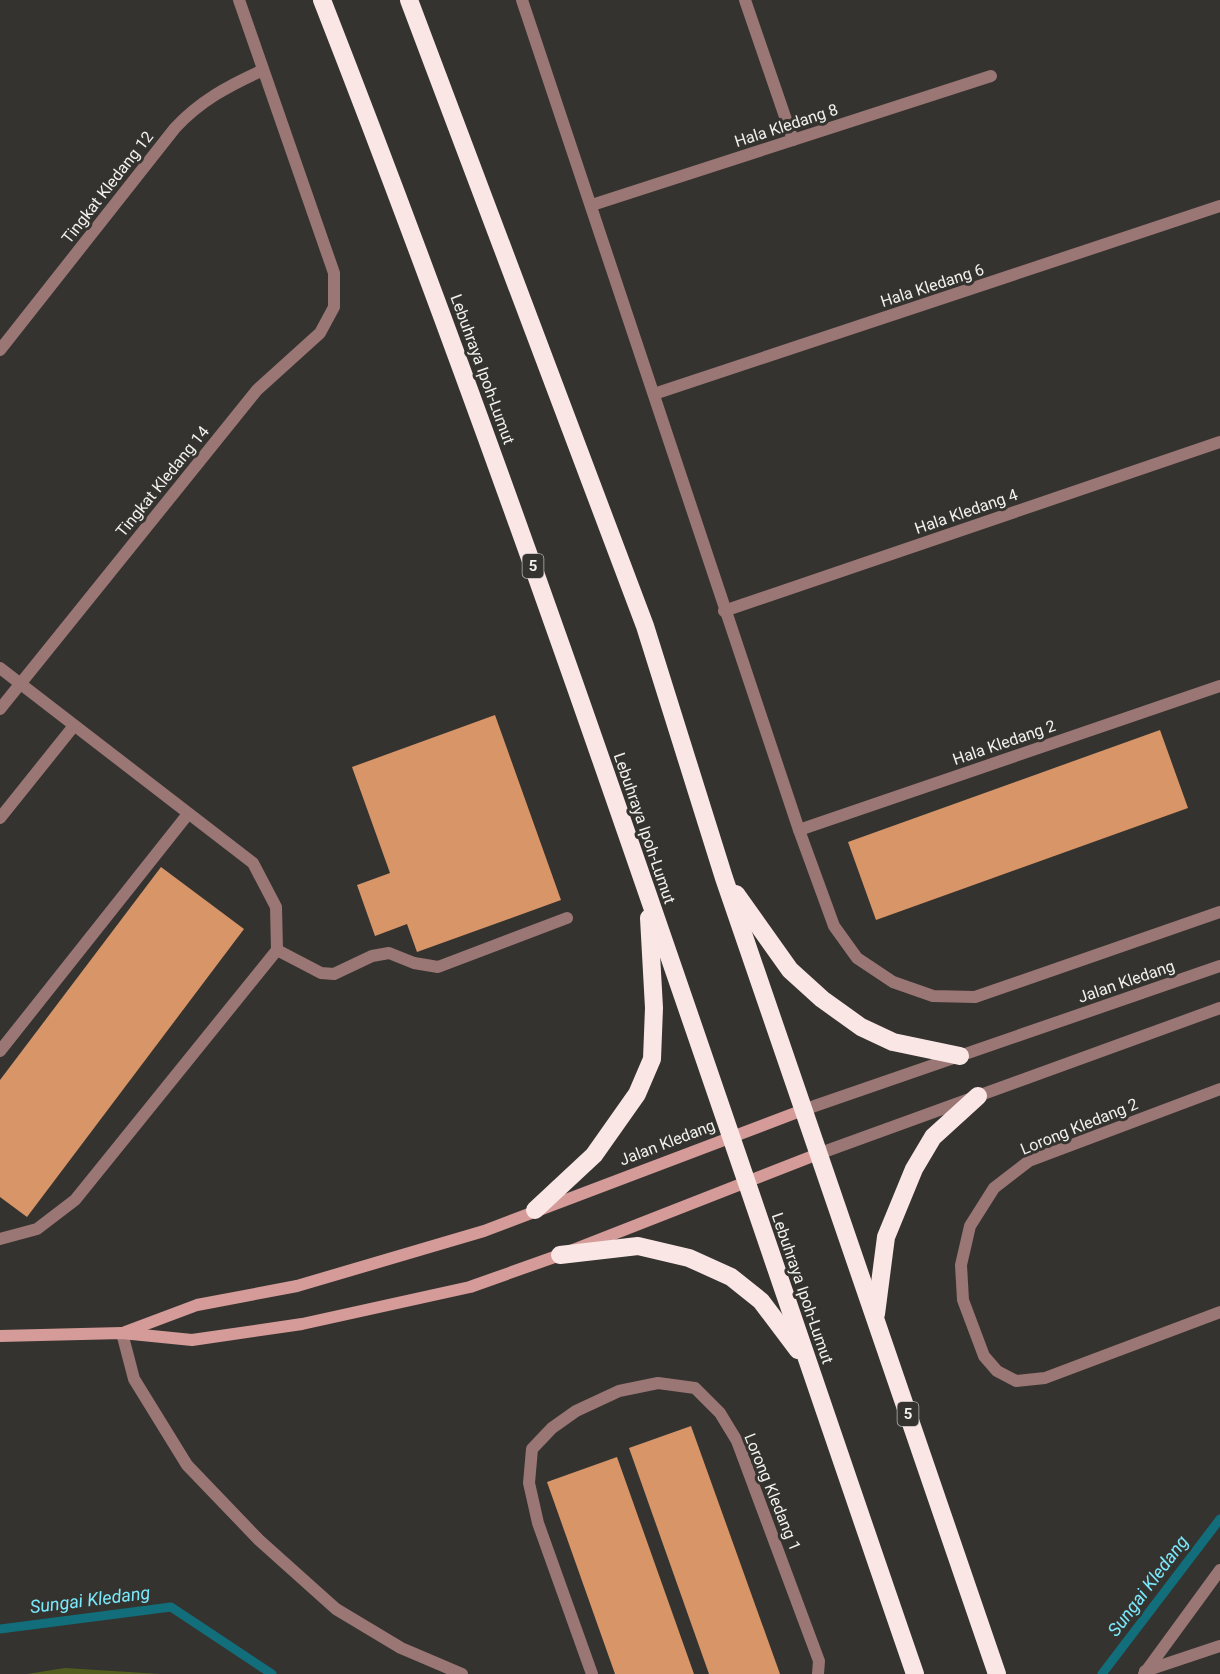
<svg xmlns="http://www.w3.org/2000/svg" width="1220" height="1674" viewBox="0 0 1220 1674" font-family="Roboto,sans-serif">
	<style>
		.green { fill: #515e1e }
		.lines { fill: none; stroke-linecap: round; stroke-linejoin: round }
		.stream { stroke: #116e7a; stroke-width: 9 }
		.building { fill: #d89568 }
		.lane { stroke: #9a7674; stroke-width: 12 }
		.street { stroke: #9a7674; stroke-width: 12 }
		.secondary { stroke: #d49b98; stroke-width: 12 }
		.highway { stroke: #f9e6e5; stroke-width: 18 }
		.labels { text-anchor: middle; stroke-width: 6; stroke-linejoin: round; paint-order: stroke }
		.shield { fill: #34332f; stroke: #b8b8b5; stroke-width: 1.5 }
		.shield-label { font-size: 15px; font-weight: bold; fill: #f1f1ee }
		.street-label { font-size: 16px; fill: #f1f1ee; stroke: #34332f }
		.water-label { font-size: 18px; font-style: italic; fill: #7ae9fc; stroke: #34332f }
	</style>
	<rect width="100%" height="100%" fill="#34332f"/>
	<path class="green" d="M65,1668L161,1674H27Z"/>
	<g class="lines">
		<g class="stream">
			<path d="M0,1629L171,1607L272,1674"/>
			<path d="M1102,1674L1220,1519"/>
		</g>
	</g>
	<g class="building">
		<path d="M495,715L561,900L417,952L407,924L375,936L357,885L390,873L352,767Z"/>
		<path d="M1160,730L1188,808L876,920L848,842Z"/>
		<path d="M161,867L244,929L27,1217L0,1197V1080Z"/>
		<path d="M691,1426L780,1674H709L629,1448Z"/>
		<path d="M617,1457L694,1674H615L547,1482Z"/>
	</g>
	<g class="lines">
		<g class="lane">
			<path d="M277,950L321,973L334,974L372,956L389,953L414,963L438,967L567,918"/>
			<path d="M0,1051L188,814"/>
		</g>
		<g class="street">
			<path d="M522,0L799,830L834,926L857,958L893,982L933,996L975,997L1220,912"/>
			<path d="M745,0L793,140"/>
			<path d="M592,205L991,76"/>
			<path d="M0,350L175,128C200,101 228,86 261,71"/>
			<path d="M654,394L1220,206"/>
			<path d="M724,611L1220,442"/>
			<path d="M0,668L253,863L276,907L277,950L75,1200L37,1229L0,1239"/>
			<path d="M0,709L257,390L320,333L334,307V273L239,0"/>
			<path d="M0,818L73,727"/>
			<path d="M799,830L1220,686"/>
			<path d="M1220,1089L1029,1161L994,1188L970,1226L961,1265L963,1300L984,1356L997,1371L1016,1381L1045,1378L1220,1312"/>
			<path d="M803,1110L1220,966"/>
			<path d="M818,1154L1220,1008"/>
			<path d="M122,1333L134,1379L187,1465L259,1540L336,1609L401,1648L462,1674"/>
			<path d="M1145,1671L1220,1646"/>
			<path d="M592,1674L538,1523L529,1483L532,1449L552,1428L576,1411L619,1391L658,1383L695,1388L720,1413L737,1441L819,1661L818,1674"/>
			<path d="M1144,1674L1220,1570"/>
		</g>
		<g class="secondary">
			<path d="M125,1332L197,1305L297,1286L484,1231L803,1110"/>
			<path d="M0,1336L122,1333L192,1340L302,1324L470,1287L560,1255L818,1154"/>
		</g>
		<g class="highway">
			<path d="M322,0C538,552 722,1115 915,1674"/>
			<path d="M409,0L645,626L724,878L997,1674"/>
			<path d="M736,894L790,970L822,999L861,1027L893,1042L960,1056"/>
			<path d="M535,1210L594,1155L637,1094L652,1059L654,1008L649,918"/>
			<path d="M560,1255L638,1246L689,1258L731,1277L761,1301L798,1350"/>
			<path d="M876,1314L886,1237L914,1169L933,1137L978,1096"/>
		</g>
	</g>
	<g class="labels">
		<g class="shield">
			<rect x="522.5" y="554" width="21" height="24" rx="4.5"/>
			<rect x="897.5" y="1402" width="21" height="24" rx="4.5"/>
		</g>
		<g class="shield-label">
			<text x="533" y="571">5</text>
			<text x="908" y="1419">5</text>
		</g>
		<g class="street-label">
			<text transform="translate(786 125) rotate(-18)" y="6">Hala Kledang 8</text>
			<text transform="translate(107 187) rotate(-52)" y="6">Tingkat Kledang 12</text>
			<text transform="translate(932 285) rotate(-18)" y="6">Hala Kledang 6</text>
			<text transform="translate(483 369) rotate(70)" y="6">Lebuhraya Ipoh-Lumut</text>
			<text transform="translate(162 481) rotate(-51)" y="6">Tingkat Kledang 14</text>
			<text transform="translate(966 511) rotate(-19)" y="6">Hala Kledang 4</text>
			<text transform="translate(1004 742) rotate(-19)" y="6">Hala Kledang 2</text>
			<text transform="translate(645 828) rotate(71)" y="6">Lebuhraya Ipoh-Lumut</text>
			<text transform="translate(1126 981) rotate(-19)" y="6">Jalan Kledang</text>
			<text transform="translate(1079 1126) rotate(-22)" y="6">Lorong Kledang 2</text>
			<text transform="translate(667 1142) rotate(-21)" y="6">Jalan Kledang</text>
			<text transform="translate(803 1288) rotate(71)" y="6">Lebuhraya Ipoh-Lumut</text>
			<text transform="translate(773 1492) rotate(68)" y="6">Lorong Kledang 1</text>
		</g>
		<g class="water-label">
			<text transform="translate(1148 1586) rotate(-53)" y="6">Sungai Kledang</text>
			<text transform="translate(90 1600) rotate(-7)" y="6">Sungai Kledang</text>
		</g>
	</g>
</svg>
